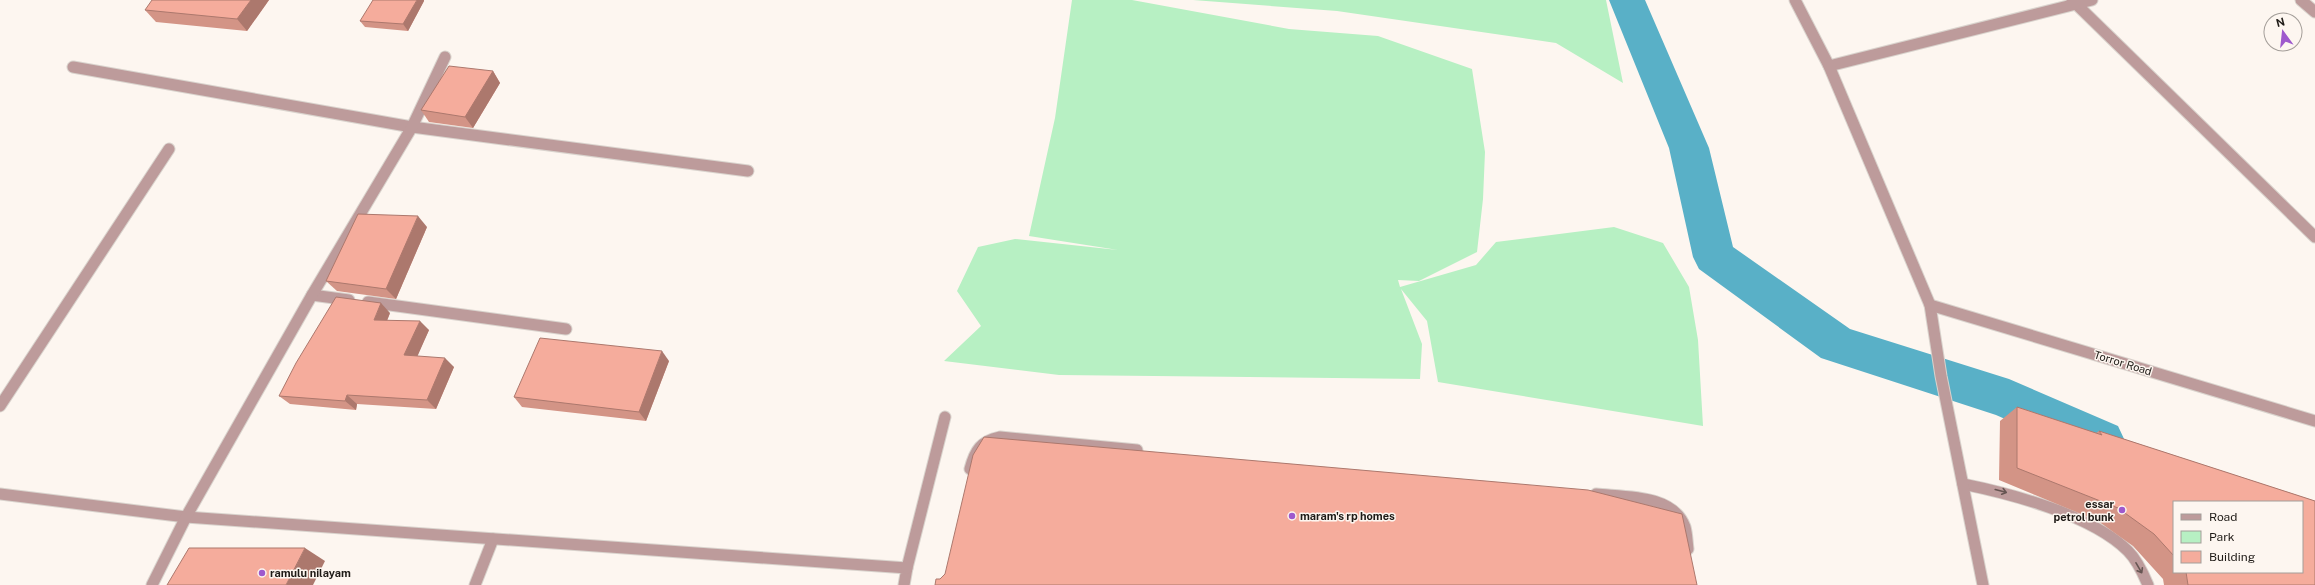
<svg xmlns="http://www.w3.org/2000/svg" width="2315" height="585" viewBox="0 0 2315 585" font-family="'Public Sans',sans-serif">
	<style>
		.green { fill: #b7f0c3 }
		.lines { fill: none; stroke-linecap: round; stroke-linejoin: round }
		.canal { fill: #59b0c7; fill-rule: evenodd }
		.service-casing { stroke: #d9d3cd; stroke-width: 13 }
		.minor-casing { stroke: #d9d3cd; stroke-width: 13 }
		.tertiary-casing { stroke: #d9d3cd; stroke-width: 13 }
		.service { stroke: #bd9b9b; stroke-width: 11 }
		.minor { stroke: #bd9b9b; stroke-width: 11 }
		.tertiary { stroke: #bd9b9b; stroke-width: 11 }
		.wall { fill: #d39486; fill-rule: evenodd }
		.shaded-wall { fill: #ac786d }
		.building { fill: #f5ac9c; stroke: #ac786d }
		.oneway { stroke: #665552 }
		.poi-dot { fill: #9e59cd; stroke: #fdf6f0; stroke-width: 1.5 }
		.labels { text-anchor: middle; stroke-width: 3; stroke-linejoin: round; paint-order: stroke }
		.street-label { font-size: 11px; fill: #1f1b17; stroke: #fdf6f0 }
		.poi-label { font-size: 11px; font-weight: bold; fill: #1f1b17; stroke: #fdf6f0; text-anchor: start }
	</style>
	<rect width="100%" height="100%" fill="#fdf6f0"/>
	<g class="green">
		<path d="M1072,0H1132L1289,29L1378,36L1472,69L1485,152L1483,199L1477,252L1419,281L1398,280L1400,287L1476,265L1496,242L1614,227L1663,243L1689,287L1698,340L1703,426L1438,382L1427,321L1401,289L1422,344L1420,379L1059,375L944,361L981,326L957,291L978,247L1015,239L1118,250L1029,236L1055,118Z"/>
		<path d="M1193,0H1606L1623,83L1556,43L1337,11Z"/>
	</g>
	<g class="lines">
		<path class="canal" d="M1609,0H1645L1709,148L1733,247L1850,329L2009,379L2118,426L2125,441L2118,456L2102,462L1996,415L1821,358L1699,269L1693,257L1669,148Z"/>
		<defs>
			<path id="service" d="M1963,484C2012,494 2092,515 2128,551C2137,560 2143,573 2148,585"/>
			<g id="minor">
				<path d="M2072,0L2315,237"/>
				<path d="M2301,0L2315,12"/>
				<path d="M1829,66L2092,0"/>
				<path d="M73,67L412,127L748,171"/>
				<path d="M312,295L349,300"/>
				<path d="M368,302L566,329"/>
				<path d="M0,406L169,149"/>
				<path d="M970,469C975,450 981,441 1000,437L1137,450"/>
				<path d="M0,494L186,517L907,568L904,585"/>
				<path d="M1596,494C1625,497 1673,494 1685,527C1687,534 1687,542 1688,549"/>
				<path d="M907,568L945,417"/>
				<path d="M152,585L186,517L312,295L412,127L445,57"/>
				<path d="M475,585L493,539"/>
			</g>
			<g id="tertiary">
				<path d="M1795,0L1829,66L1930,305L1941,376L1983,585"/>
				<path d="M1930,305L2315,421"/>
			</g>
		</defs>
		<use href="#service" class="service-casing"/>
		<use href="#minor" class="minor-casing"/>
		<use href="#tertiary" class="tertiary-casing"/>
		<use href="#service" class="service"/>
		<use href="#minor" class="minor"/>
		<use href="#tertiary" class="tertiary"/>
	</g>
	<g class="wall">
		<path d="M269,0L247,31L156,22L145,10Z"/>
		<path d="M424,1L408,31L365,27L360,21Z"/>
		<path d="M493,71L500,83L473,128L429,122L421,110Z"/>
		<path d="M427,227L396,299L337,291L326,281Z"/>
		<path d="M390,313L387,321L429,330L417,356L454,367L436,409L357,404L356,410L290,404L279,396Z"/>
		<path d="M669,361L646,421L522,407L514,397Z"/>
		<path d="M2017,407L2096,433L2099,431L2315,501V585H2164L2163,579L2133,546L2098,521L1999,480L2000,421ZM2174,502H2302V572H2174Z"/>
	</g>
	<g class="shaded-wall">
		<path d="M251,0H269L247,31L237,19Z"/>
		<path d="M417,0H424V1L408,31L403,24Z"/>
		<path d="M493,71L500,83L473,128L465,117Z"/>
		<path d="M418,216L427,227L396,299L386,289Z"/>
		<path d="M381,303L390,313L383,330L374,320Z"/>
		<path d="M420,321L429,330L414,364L404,355Z"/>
		<path d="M662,351L669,361L646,421L639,412Z"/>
		<path d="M445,358L454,367L436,409L427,400Z"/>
		<path d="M347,395L357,404L356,410L345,401Z"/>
		<path d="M305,548L325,561L313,585H286Z"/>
	</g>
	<g class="building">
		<path d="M152,0H251L237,19L145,10Z"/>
		<path d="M373,0H417L403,24L360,21Z"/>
		<path d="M449,66L493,71L465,117L421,110Z"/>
		<path d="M358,214L418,216L386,289L326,281Z"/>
		<path d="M336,297L381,303L374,320L420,321L404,355L445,358L427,400L347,395L345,401L279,396L296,363Z"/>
		<path d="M540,338L662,351L639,412L514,397Z"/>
		<path d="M2017,407L2102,435L2099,431L2315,501V585H2188L2186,572H2302V502H2174V556L2154,534L2118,508L2017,468Z"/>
		<path d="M984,437L1588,490L1682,514L1697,585H935L936,579H940L945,574L973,455Z"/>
		<path d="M189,548H305L286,585H167Z"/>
	</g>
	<defs><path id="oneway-shaft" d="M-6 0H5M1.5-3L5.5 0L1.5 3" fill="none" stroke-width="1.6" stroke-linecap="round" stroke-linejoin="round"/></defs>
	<g class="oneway">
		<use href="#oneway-shaft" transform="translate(2001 491) rotate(15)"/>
		<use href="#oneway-shaft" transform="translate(2139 568) rotate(60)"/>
	</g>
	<g class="poi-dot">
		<circle cx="2122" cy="510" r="4"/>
		<circle cx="1292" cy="516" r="4"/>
		<circle cx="262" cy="573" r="4"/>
	</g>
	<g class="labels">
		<g class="street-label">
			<text transform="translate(2123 363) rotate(17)" y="4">Torror Road</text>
		</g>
		<g class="poi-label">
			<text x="2114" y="508" text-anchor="end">essar<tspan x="2114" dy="13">petrol bunk</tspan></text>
			<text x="1300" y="520">maram's rp homes</text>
			<text x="270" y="577">ramulu nilayam</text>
		</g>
	</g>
	<rect x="2173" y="501" width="130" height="72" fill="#fdf6f0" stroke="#a49e99"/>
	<rect x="2181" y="514" width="20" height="6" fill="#bd9b9b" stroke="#a49e99"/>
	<text x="2209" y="521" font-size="12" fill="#1f1b17">Road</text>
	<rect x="2181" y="531" width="20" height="12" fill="#b7f0c3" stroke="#a49e99"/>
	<text x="2209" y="541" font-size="12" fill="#1f1b17">Park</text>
	<rect x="2181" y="551" width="20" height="12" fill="#f5ac9c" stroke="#a49e99"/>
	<text x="2209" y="561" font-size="12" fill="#1f1b17">Building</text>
	<g transform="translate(2283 32) rotate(345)"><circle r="19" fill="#fdf6f0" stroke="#a49e99"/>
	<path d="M0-3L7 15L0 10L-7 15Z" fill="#9e59cd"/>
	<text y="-6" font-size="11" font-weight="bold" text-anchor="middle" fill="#1f1b17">N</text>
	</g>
</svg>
